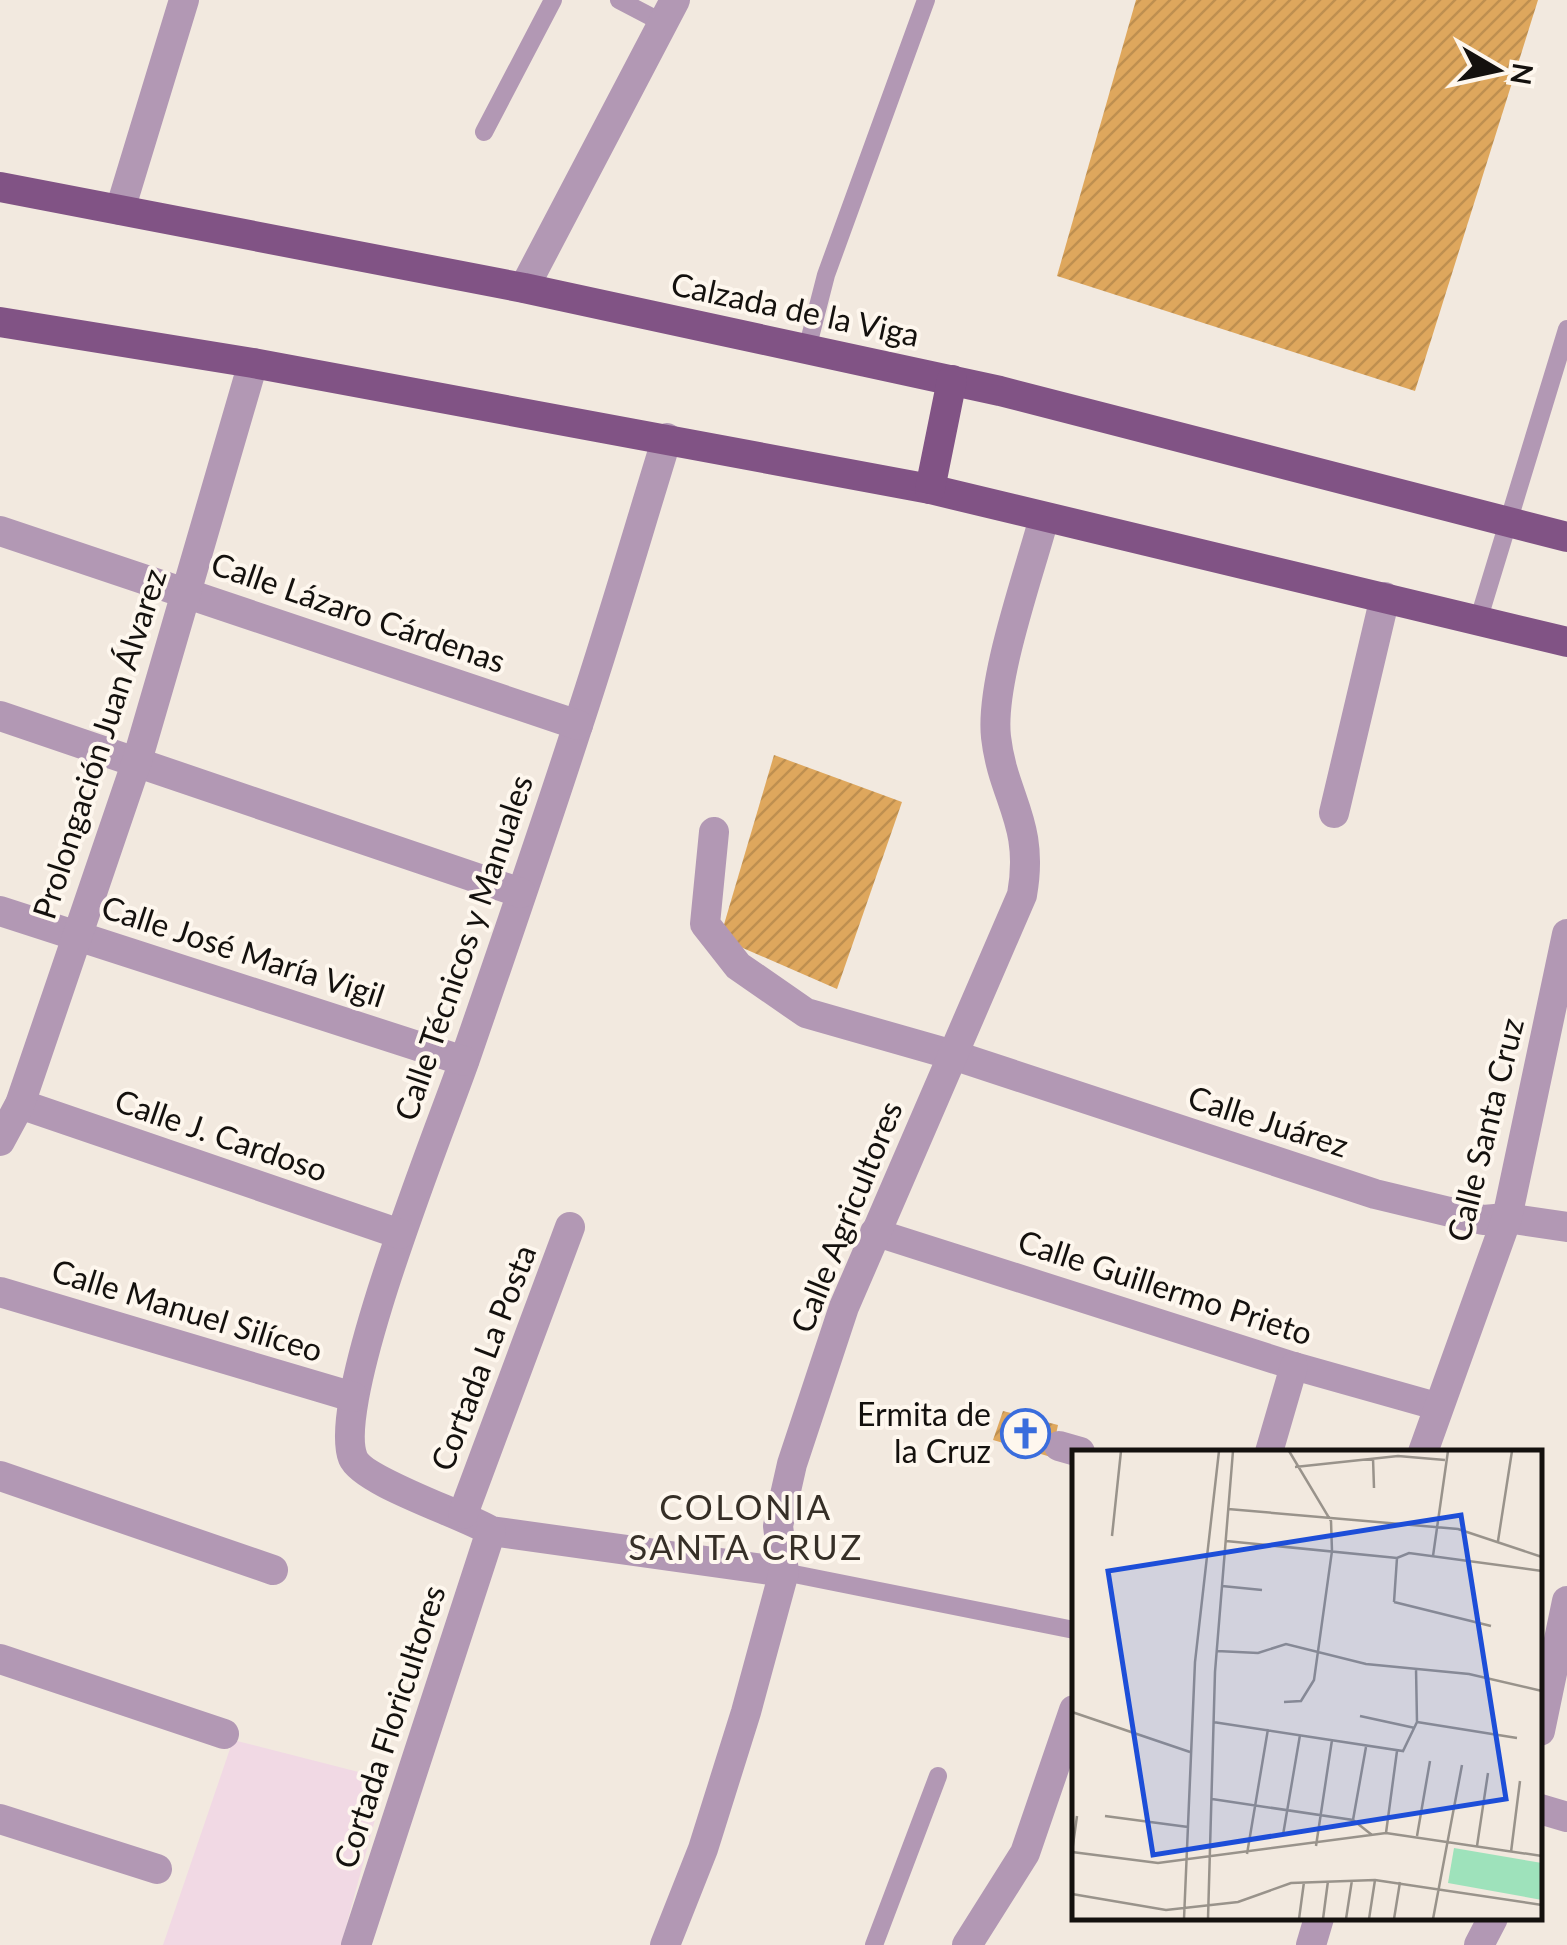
<svg xmlns="http://www.w3.org/2000/svg" width="1567" height="1945" viewBox="0 0 1567 1945" font-family="Lato,sans-serif">
	<style>
		.education { fill: #f1d9e4 }
		.building { fill: url(#building-hatch) }
		.lines { fill: none; stroke-linecap: round; stroke-linejoin: round }
		.service { stroke: #b298b4; stroke-width: 18 }
		.pedestrian { stroke: #b298b4; stroke-width: 28 }
		.minor { stroke: #b298b4; stroke-width: 30 }
		.tertiary { stroke: #b298b4; stroke-width: 30 }
		.primary { stroke: #815385; stroke-width: 30 }
		.labels { text-anchor: middle; stroke-width: 8; stroke-linejoin: round; paint-order: stroke }
		.street-label { font-size: 32px; fill: #14110e; stroke: #fef7ee }
		.poi-label { font-size: 32px; fill: #14110e; stroke: #fef7ee; text-anchor: end }
		.neighbourhood-label { font-size: 35px; letter-spacing: 2.5px; fill: #362f27; stroke: #fef7ee }
		.inset-road { fill: none; stroke: #99938b; stroke-width: 2.5 }
		.view { fill: #1d4ed8; fill-opacity: 0.15; stroke: #1d4ed8; stroke-width: 5 }
		.inset-edge { fill: none; stroke: #14110e; stroke-width: 5 }
	</style>
	<defs>
		<pattern id="building-hatch" width="6" height="6" patternUnits="userSpaceOnUse" patternTransform="scale(2.5)"><rect width="6" height="6" fill="#dea75d"/><path d="M-1 1l2-2M0 6l6-6M5 7l2-2" fill="none" stroke="#be8f50"/></pattern>
	</defs>
	<rect width="100%" height="100%" fill="#f2e9df"/>
	<path class="education" d="M233,1740L386,1779L341,1945H163Z"/>
	<g class="building">
		<path d="M1136,0H1538L1415,391L1057,276Z"/>
		<path d="M774,755L902,802L837,989L720,938Z"/>
		<path d="M1003,1411L1058,1425L1051,1457L993,1440Z"/>
	</g>
	<g class="lines">
		<g class="service">
			<path d="M619,0L663,23"/>
			<path d="M484,132L553,0"/>
			<path d="M807,349L826,275L926,0"/>
			<path d="M1479,618L1567,329"/>
			<path d="M784,1572L1074,1630"/>
			<path d="M874,1945L938,1776"/>
		</g>
		<g class="pedestrian">
			<path d="M874,1232L1294,1366L1436,1406"/>
			<path d="M1269,1452L1294,1366"/>
		</g>
		<g class="minor">
			<path d="M120,210L184,0"/>
			<path d="M524,288L675,0"/>
			<path d="M667,438C637,535 609,632 577,728C541,839 503,949 465,1059C441,1128 330,1400 353,1458C363,1482 463,1514 491,1531L784,1572"/>
			<path d="M0,531L578,725"/>
			<path d="M0,716L521,893"/>
			<path d="M1334,813L1385,597"/>
			<path d="M714,832L705,924L738,966L806,1013L953,1055L1375,1194L1483,1220L1507,1218L1567,1227"/>
			<path d="M0,911L464,1061"/>
			<path d="M20,1104L400,1234"/>
			<path d="M0,1141L20,1104L137,761L253,363"/>
			<path d="M0,1292L353,1397"/>
			<path d="M1059,1446L1080,1452"/>
			<path d="M1423,1452L1507,1218L1567,934"/>
			<path d="M0,1476L273,1570"/>
			<path d="M463,1514L570,1227"/>
			<path d="M0,1659L224,1734"/>
			<path d="M1540,1809L1567,1817"/>
			<path d="M0,1819L157,1869"/>
			<path d="M356,1945L491,1531"/>
			<path d="M665,1945L703,1849L746,1712L784,1572L778,1526L792,1464L844,1307L1022,895C1035,822 1003,799 996,737C990,682 1029,574 1044,518"/>
			<path d="M967,1945L1025,1853L1074,1710"/>
			<path d="M1311,1945L1319,1918"/>
		</g>
		<g class="tertiary">
			<path d="M1540,1731L1567,1601"/>
			<path d="M1479,1945L1493,1918"/>
		</g>
		<g class="primary">
			<path d="M0,187L524,288L1000,391L1567,537"/>
			<path d="M0,322L253,363L930,489L1567,642"/>
			<path d="M930,489L952,380"/>
		</g>
	</g>
	<defs>
		<symbol id="church-ring" viewBox="-11 -11 22 22"><circle r="9.5" fill="#fef7ee" stroke="#3a6ddd" stroke-width="1.5"/><path d="M-1.2-6h2.4v3.5h3.3v2.4h-3.3V6h-2.4V-.1h-3.3v-2.4h3.3Z" fill="#3a6ddd"/></symbol>
	</defs>
	<g fill-rule="evenodd">
		<use href="#church-ring" x="998" y="1406" width="55" height="55"/>
	</g>
	<g class="labels">
		<g class="street-label">
			<text transform="translate(795 310) rotate(12)" y="11">Calzada de la Viga</text>
			<text transform="translate(358 613) rotate(19)" y="11">Calle Lázaro Cárdenas</text>
			<text transform="translate(100 744) rotate(-72)" y="11">Prolongación Juan Álvarez</text>
			<text transform="translate(464 948) rotate(-71)" y="11">Calle Técnicos y Manuales</text>
			<text transform="translate(243 952) rotate(18)" y="11">Calle José María Vigil</text>
			<text transform="translate(1268 1122) rotate(18)" y="11">Calle Juárez</text>
			<text transform="translate(1486 1130) rotate(-76)" y="11">Calle Santa Cruz</text>
			<text transform="translate(221 1136) rotate(19)" y="11">Calle J. Cardoso</text>
			<text transform="translate(847 1217) rotate(-68)" y="11">Calle Agricultores</text>
			<text transform="translate(1165 1288) rotate(18)" y="11">Calle Guillermo Prieto</text>
			<text transform="translate(187 1311) rotate(17)" y="11">Calle Manuel Silíceo</text>
			<text transform="translate(484 1358) rotate(-69)" y="11">Cortada La Posta</text>
			<text transform="translate(390 1727) rotate(-72)" y="11">Cortada Floricultores</text>
		</g>
		<g class="poi-label">
			<text x="991" y="1426">Ermita de<tspan x="991" dy="37">la Cruz</tspan></text>
		</g>
		<g class="neighbourhood-label">
			<text x="746" y="1520">COLONIA<tspan x="746" dy="40">SANTA CRUZ</tspan></text>
		</g>
	</g>
	<g transform="translate(1072 1450)">
		<rect width="470" height="470" fill="#f2e9df"/>
		<path d="M382,398L470,413V450L376,433Z" fill="#9ee2bb"/>
		<path class="inset-road" d="M301,8L302,38M223,17L326,6L373,10M156,59L386,79L470,107M40,86L49,1M154,91L325,108L337,103L470,121M426,91L440,1M361,106L376,1M150,136L190,140M322,152L419,176M322,152L325,108M145,201L186,203L214,194L294,214L397,224L470,241M212,252L229,251L242,230L260,101L259,71L217,1M0,262L118,302M288,266L343,278M141,272L331,301L345,272L344,218M345,272L445,288M140,349L281,370L300,385M33,366L116,377M281,370L294,297M314,383L325,301M211,385L228,285M345,386L358,311M244,396L260,290M405,396L416,323M0,402L86,413L314,383L470,406M0,402L5,366M439,402L448,331M175,404L196,279M0,444L94,460L166,452L219,433L303,430L470,455M112,469L123,212L147,1M136,469L143,222L161,1M227,469L232,432M251,469L256,431M274,469L280,430M297,469L303,430M322,469L328,432M361,469L390,315"/>
		<path class="view" d="M389,65L434,349L81,405L36,121Z"/>
		<rect width="470" height="470" class="inset-edge"/>
	</g>
	<g transform="translate(1497 70) rotate(99)" stroke="#fef7ee" stroke-width="8" paint-order="stroke">
	<path d="M0-8L18 38L0 25L-18 38Z" fill="#14110e"/>
	<text y="-15" font-size="28" font-weight="bold" text-anchor="middle" fill="#14110e">N</text>
	</g>
</svg>
